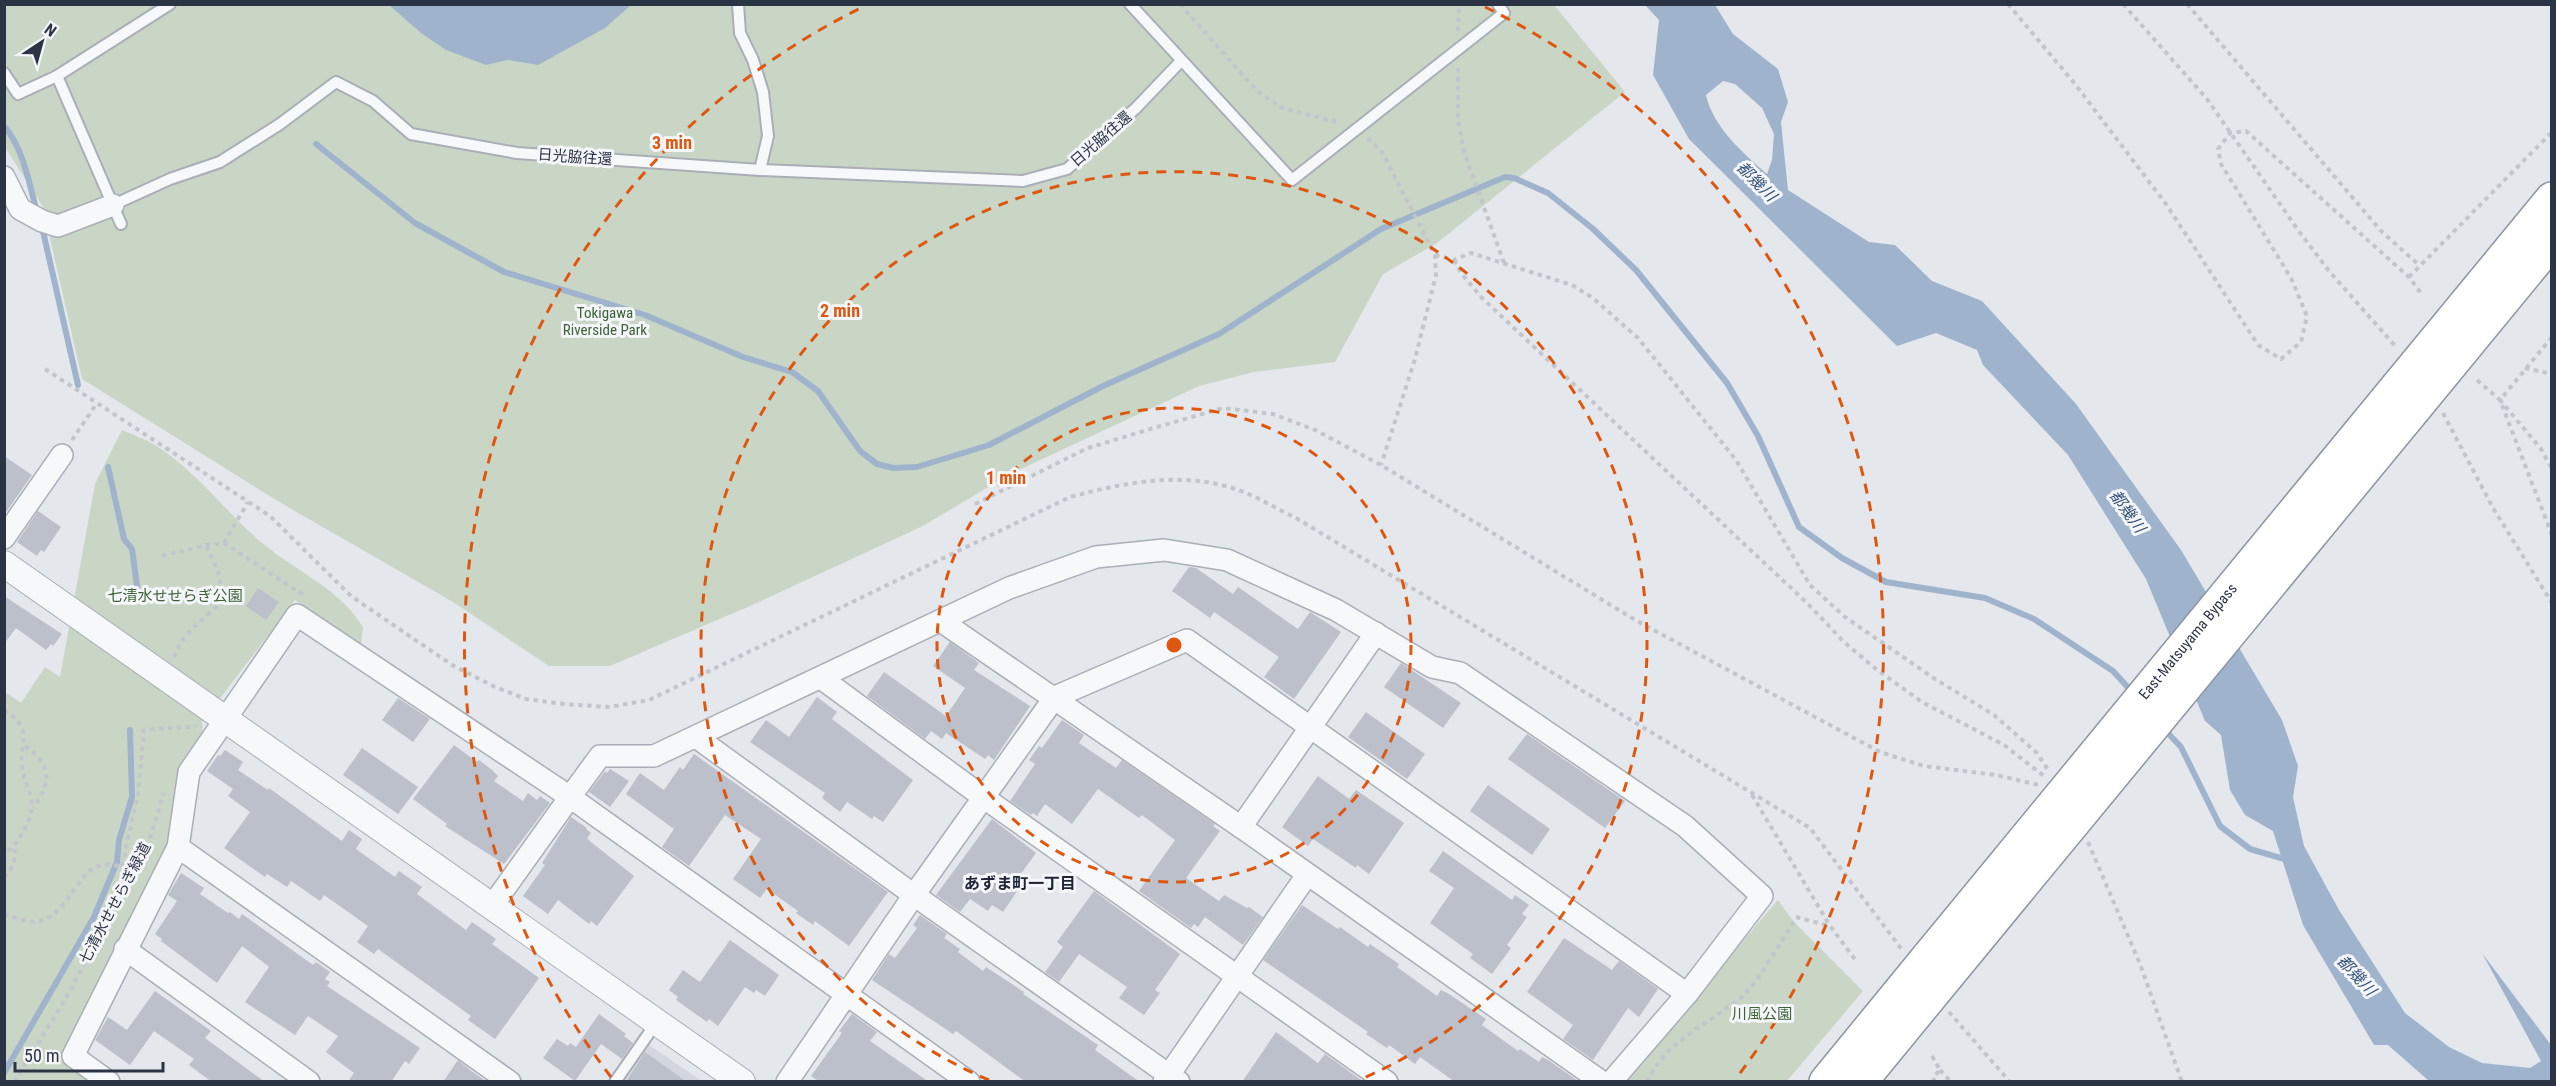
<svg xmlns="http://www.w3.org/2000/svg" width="2556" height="1086" viewBox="0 0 2556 1086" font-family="'Roboto Condensed','Noto Sans JP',sans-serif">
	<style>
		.built { fill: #d2d6de }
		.green { fill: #c9d6c5 }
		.water { fill: #9fb4cc; fill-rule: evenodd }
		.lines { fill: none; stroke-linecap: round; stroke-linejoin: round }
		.stream { stroke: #9fb4cc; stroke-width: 6 }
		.building { fill: #bbc0ca }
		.service-casing { stroke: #a9aeb7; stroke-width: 14 }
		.minor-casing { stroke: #a9aeb7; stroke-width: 24 }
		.tertiary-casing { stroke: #a9aeb7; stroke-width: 28 }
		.trunk-casing { stroke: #8b94a3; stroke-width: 36 }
		.path { stroke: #c2c5cb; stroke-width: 4; stroke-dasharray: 4.5 4.5; stroke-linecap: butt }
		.service { stroke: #f7f8fa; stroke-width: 10 }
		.minor { stroke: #f7f8fa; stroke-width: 21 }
		.tertiary { stroke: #f7f8fa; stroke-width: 26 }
		.trunk { stroke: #fff; stroke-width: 33 }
		.trunk-bridge-casing { stroke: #8b94a3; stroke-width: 36; stroke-linecap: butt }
		.trunk-bridge { stroke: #fff; stroke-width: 33 }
		.ring { fill: none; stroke: #df570f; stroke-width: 3; stroke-dasharray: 10 8 }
		.labels { text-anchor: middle; stroke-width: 6; stroke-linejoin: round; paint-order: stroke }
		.street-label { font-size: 15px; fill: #2b3445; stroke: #f4f6f9 }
		.park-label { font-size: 15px; fill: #3f6138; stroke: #f4f6f9 }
		.water-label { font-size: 16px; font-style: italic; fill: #34527a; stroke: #f4f6f9 }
		.neighbourhood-label { font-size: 16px; font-weight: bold; fill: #1d2536; stroke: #f4f6f9 }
		.centre { fill: #df570f; stroke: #f4f6f9; stroke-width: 3 }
		.ring-label { font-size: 18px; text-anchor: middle; font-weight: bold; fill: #df570f; stroke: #f4f6f9; stroke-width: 6; stroke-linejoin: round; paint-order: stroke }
	</style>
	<rect width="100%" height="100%" fill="#e4e7ec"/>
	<path class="built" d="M649,1045L702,1081L624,1082Z"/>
	<g class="green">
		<path d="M4,5H1554L1625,92L1437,243L1383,274L1335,362L1254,372L1199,386L1010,474L923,526L750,606L610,666H549L453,602L281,503L82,379L43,207L5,147Z"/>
		<path d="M122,430C133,435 145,439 155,445C195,470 226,512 261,542C295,571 339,588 363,627L361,644L295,600L202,722L203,733L179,766L167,849L61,1059L92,1081H5V692L21,703L45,667L60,677L95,484Z"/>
		<path d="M1778,900L1794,922L1863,991L1787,1081L1621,1082Z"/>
	</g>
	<g class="water">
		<path d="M389,5H631L605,28L538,65L508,60L486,65L446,50L421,33Z"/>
		<path d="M1645,5H1715L1733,34L1778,69L1788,102L1781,122L1788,190L1869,242L1895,245L1932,281L1982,301L2076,404L2181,550L2282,720L2298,766L2293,797L2304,846L2339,910L2405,1013L2449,1047L2482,1063L2530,1068L2541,1061L2482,953L2551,1045V1081H2429L2388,1045H2374L2303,925L2273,831L2245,815L2230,790L2221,735L2205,721L2146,579L2068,455L1983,365L1977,350L1936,333L1897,346L1689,139L1653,75L1659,20ZM1723,81L1735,84L1762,108L1774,134L1772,160L1767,174C1743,153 1713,127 1706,95Z"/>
	</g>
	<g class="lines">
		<g class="stream">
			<path d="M4,126C24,149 29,184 37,212"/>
			<path d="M316,144L415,223L504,272L645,315L743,357L792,372L818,391L860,451L877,464L893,468L917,467L989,445L1103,386L1219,334L1381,229L1505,177L1514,178L1548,193L1592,228L1636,270L1727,383L1758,436L1799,527L1842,558L1886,582L1985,598L2034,619L2113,671L2134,694"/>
			<path d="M42,227L78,385"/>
			<path d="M108,467L124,539L132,549L138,593"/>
			<path d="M2164,729L2181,747L2220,826L2250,849L2288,860"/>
			<path d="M4,1073L94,917L117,862L119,840L132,797L130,730"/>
		</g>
	</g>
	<g class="building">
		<path d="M4,456L32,475L4,515Z"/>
		<path d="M38,511L61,527L44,552L41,550L37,556L17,542Z"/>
		<path d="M1189,567L1196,568L1233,594L1238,587L1298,629L1310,612L1341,632L1294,699L1264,677L1279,657L1214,612L1210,618L1172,591Z"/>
		<path d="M258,588L279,602L266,620L246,606Z"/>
		<path d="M4,596L62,634L53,646L51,644L46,650L16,628L4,644Z"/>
		<path d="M950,642L979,663L974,670L1030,706L994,760L988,755L985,759L946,733L942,739L931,731L925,739L867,696L884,672L946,716L965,688L933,666Z"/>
		<path d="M1401,663L1461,703L1443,728L1384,687Z"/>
		<path d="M817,697L837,712L832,719L913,780L883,822L874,816L872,819L847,802L840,812L822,798L825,793L750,742L766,720L789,737Z"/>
		<path d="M398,698L430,719L413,742L382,720Z"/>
		<path d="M1366,712L1425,754L1407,779L1348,737Z"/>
		<path d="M1062,720L1084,735L1079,743L1116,768L1122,760L1215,824L1213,826L1220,831L1186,878L1219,901L1224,895L1247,908L1249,907L1263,917L1243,945L1205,917L1198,927L1194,924L1191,928L1139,891L1175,840L1142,815L1139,818L1098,789L1072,824L1045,804L1037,816L1033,813L1031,815L1010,801L1035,764L1029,760L1039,746L1042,748Z"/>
		<path d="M1527,734L1625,801L1605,828L1508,759Z"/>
		<path d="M454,745L477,762L479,760L492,770L498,776L494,781L523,801L528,793L537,800L540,796L550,803L504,864L445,826L447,824L413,799Z"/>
		<path d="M362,748L418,787L398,814L343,775Z"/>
		<path d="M225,750L243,762L238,770L268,790L269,788L342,841L349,830L362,839L356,849L395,877L399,871L422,887L417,894L466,930L472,922L496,939L492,944L539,978L495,1039L468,1020L471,1016L378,949L374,954L357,942L368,926L324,895L320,901L291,881L287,887L267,874L265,877L224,848L250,812L228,796L233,789L207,771L218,755L220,756Z"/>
		<path d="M694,754L888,892L849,946L815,921L813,925L796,913L798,911L767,889L760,898L733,879L761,839L725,815L689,866L662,847L674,829L626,794L640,773L664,790L680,767L683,770Z"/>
		<path d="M610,769L629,781L610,807L589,792L605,771L607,773Z"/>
		<path d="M1318,776L1349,799L1356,790L1404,823L1369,874L1357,865L1356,868L1313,839L1308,846L1282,827Z"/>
		<path d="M1488,785L1550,829L1532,855L1470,811Z"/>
		<path d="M571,817L587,828L586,829L591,833L587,838L591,842L634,876L597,926L591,921L589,924L558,900L548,914L523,896L545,865L542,863Z"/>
		<path d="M992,819L1036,853L1012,886L1018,890L1003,912L992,905L988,911L970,899L960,912L936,895Z"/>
		<path d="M1443,851L1512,900L1515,895L1529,905L1522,914L1527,917L1507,945L1511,948L1492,974L1470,958L1473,954L1430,923L1454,888L1429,871Z"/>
		<path d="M181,873L204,888L200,894L228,913L230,912L239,919L242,914L313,965L316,962L330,972L325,979L330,982L327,986L420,1048L409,1064L405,1061L391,1082H348L354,1073L326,1052L338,1036L308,1016L295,1035L245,1002L269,967L268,966L242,946L217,983L161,941L162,939L155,934L177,901L168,895Z"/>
		<path d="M1094,891L1180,954L1155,990L1160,993L1144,1015L1119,998L1127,987L1079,954L1059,982L1045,972L1063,947L1057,942Z"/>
		<path d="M1302,905L1338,929L1340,927L1368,947L1370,944L1399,964L1397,967L1437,996L1441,990L1449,994L1486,1019L1482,1025L1518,1051L1520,1049L1539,1062L1542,1057L1548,1060L1578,1081L1455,1082L1420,1057L1415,1064L1389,1045L1387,1048L1366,1034L1368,1032L1263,960Z"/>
		<path d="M920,915L947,934L944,938L960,949L958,952L983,971L986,967L1024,992L1023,994L1098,1045L1095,1050L1140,1082H1026L956,1031L953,1034L872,980L889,954L895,958L917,928L913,925Z"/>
		<path d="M1564,938L1612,970L1619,961L1658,989L1639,1017L1628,1008L1593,1060L1563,1039L1573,1025L1527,992Z"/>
		<path d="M730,940L779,975L765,996L756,990L754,993L745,987L718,1026L709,1019L707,1022L676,1000L678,997L669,990L683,970L700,982Z"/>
		<path d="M155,991L211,1031L205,1038L265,1082H212L189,1065L194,1059L154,1031L130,1065L95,1040L108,1017L127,1030Z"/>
		<path d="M599,1014L626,1034L624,1036L633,1043L622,1059L601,1044L575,1081L543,1058L557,1039L568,1046L570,1043L576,1047Z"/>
		<path d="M852,1014L877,1032L870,1041L929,1082H820L811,1076L842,1033L839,1031Z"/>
		<path d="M1276,1032L1318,1063L1325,1054L1364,1082H1242Z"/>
		<path d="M645,1052L687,1082H626Z"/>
		<path d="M458,1060L470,1070L487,1082H443Z"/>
	</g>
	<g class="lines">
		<defs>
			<g id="service">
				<path d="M738,4L740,33L753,60L763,92L768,136L760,170"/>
				<path d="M1130,4L1292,180L1504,13L1498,4"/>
				<path d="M4,73L18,94L57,76L170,4"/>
				<path d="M57,76L121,224"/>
				<path d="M113,205L170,179L220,162L280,124L336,82L373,101L411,134L517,153L760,170L1023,181L1067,169L1136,108L1180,62"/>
				<path d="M615,1082L656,1023"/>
			</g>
			<g id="minor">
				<path d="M4,177L20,209L42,221L58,226L113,205"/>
				<path d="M4,538L62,455"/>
				<path d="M941,621L1241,827L1376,633"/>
				<path d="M821,678L983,797L1387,1082"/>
				<path d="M696,737L914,895L1179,1082"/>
				<path d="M1241,827L1602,1082"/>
				<path d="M178,847L510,1082"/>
				<path d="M492,906L570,797L969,1082"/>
				<path d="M125,949L309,1082"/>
				<path d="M109,1082L73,1056L178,847L189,772L297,615L570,797L600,756H654L1009,588L1096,557L1164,550L1227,560L1336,610L1432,667L1460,673L1685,826L1762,896L1687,994L1611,1082"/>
				<path d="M787,1082L914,895L1055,697L1187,640L1687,994"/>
				<path d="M1164,1082L1307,875"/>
			</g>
			<path id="tertiary" d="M4,564L742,1082"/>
			<g id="trunk">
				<path d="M2398,386L2552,199"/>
				<path d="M2414,409L2552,241"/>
				<path d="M1826,1082L1930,955"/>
				<path d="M1860,1082L1947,976"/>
			</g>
		</defs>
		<use href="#service" class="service-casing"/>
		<use href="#minor" class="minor-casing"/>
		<use href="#tertiary" class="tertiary-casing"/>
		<use href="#trunk" class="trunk-casing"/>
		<g class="path">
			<path d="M1180,4L1256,90L1282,108L1341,123"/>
			<path d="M2008,4L2075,84L2166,204L2258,345L2281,359L2301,342L2307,316L2291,278L2221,164L2218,149L2230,133L2246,131L2409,277L2423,296"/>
			<path d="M2123,4L2207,99L2298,230L2329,271L2397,348"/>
			<path d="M2187,4L2382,232L2420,266"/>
			<path d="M1458,31L1459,4"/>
			<path d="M1458,68V121L1464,152L1504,263"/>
			<path d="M1368,138L1382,152L1435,255L1436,275L1415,359L1381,465"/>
			<path d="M1435,255L1454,260L1471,253L1572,285L1593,298L1638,338L1736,460L1810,585L1845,617L1935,679L1994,715L2037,753L2048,770"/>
			<path d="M1454,260L1461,273L1482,298L1807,603L1844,642L1876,669L1922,702L2004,745L2044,776"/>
			<path d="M2409,277L2552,132"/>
			<path d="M2552,337L2500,400L2541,449L2552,469"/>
			<path d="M2525,368L2552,374"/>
			<path d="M45,369L270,516L351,596L452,665L495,687L526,699L564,704L609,707L649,700L1070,497C1130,481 1192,469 1251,495C1266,502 1281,511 1296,518L1810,828L1903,951"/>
			<path d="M2477,380L2500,400L2552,535"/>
			<path d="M2443,413L2493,508L2552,603"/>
			<path d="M72,440L97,403"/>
			<path d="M975,504L1088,448L1157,427L1223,408L1273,414L1315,430L1381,465L1637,621L1880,752L1924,766L1996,775L2039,785"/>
			<path d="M224,543L248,502"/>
			<path d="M162,556L206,545L224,543L305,596"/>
			<path d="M174,657L181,642L193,628L217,606L221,588L218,572L206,545"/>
			<path d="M4,710C35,730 19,742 22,767C23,778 29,788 31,798C35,818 19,842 4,855"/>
			<path d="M25,746C51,764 53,783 33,807"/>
			<path d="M1752,795L1830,926"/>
			<path d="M2088,842L2140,964L2182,1082"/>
			<path d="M122,866L138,794L144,730L196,726"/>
			<path d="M4,877C14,868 16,859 14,847"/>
			<path d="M4,914C14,917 27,923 36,922C44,921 52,916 57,911C87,880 84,853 133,870"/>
			<path d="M1796,917L1830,926L1857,962"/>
			<path d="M1949,1012L2010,1082"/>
			<path d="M1932,1056L1940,1070L1933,1078L1935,1082"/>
			<path d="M1940,1070L1951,1082"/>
			<path d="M14,1082L65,1000L140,859L151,835L164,793"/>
			<path d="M1647,1082C1666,1039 1712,1023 1745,994C1759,980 1782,940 1794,922"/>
		</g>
		<use href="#service" class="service"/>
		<use href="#minor" class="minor"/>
		<use href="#tertiary" class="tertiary"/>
		<use href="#trunk" class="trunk"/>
		<defs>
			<g id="trunk-bridge">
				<path id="s1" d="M1930,955L2398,386"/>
				<path d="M1947,976L2414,409"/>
			</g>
		</defs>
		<use href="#trunk-bridge" class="trunk-bridge-casing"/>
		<use href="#trunk-bridge" class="trunk-bridge"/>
	</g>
	<g class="ring">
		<circle cx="1174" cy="645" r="237"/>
		<path d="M989 1080A473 473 0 1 1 1359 1080"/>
		<path d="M611 1077A710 710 0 0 1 863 7M1485 7A710 710 0 0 1 1737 1077"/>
	</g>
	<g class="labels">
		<g class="street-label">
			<text transform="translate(1101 139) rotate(-41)" y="5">日光脇往還</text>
			<text transform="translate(575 157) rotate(4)" y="5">日光脇往還</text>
			<text dy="5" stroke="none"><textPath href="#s1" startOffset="406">East-Matsuyama Bypass</textPath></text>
			<text transform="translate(115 903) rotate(-62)" y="5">七清水せせらぎ緑道</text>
		</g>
		<g class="park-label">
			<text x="605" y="318">Tokigawa<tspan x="605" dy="17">Riverside Park</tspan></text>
			<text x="175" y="601">七清水せせらぎ公園</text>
			<text x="1762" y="1019">川風公園</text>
		</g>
		<g class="water-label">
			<text transform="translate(1757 181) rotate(45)" y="6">都幾川</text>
			<text transform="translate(2128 511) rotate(54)" y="6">都幾川</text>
			<text transform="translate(2357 975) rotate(47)" y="6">都幾川</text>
		</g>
		<g class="neighbourhood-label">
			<text x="1020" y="889">あずま町一丁目</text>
		</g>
	</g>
	<circle cx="1174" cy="645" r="9" class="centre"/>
	<g class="ring-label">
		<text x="672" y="149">3 min</text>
		<text x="840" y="317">2 min</text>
		<text x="1006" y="484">1 min</text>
	</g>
	<rect width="2556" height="1086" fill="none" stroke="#2b3445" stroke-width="12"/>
	<g transform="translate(42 42) rotate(36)" stroke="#f4f6f9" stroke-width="4.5" paint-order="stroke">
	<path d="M0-4.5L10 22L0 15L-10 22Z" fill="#2b3445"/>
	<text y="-9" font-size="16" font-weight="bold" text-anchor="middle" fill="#2b3445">N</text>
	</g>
	<path d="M15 1062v9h148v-9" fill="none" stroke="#2b3445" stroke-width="3"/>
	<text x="24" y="1062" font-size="18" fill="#2b3445" stroke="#f4f6f9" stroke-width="4.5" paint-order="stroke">50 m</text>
</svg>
